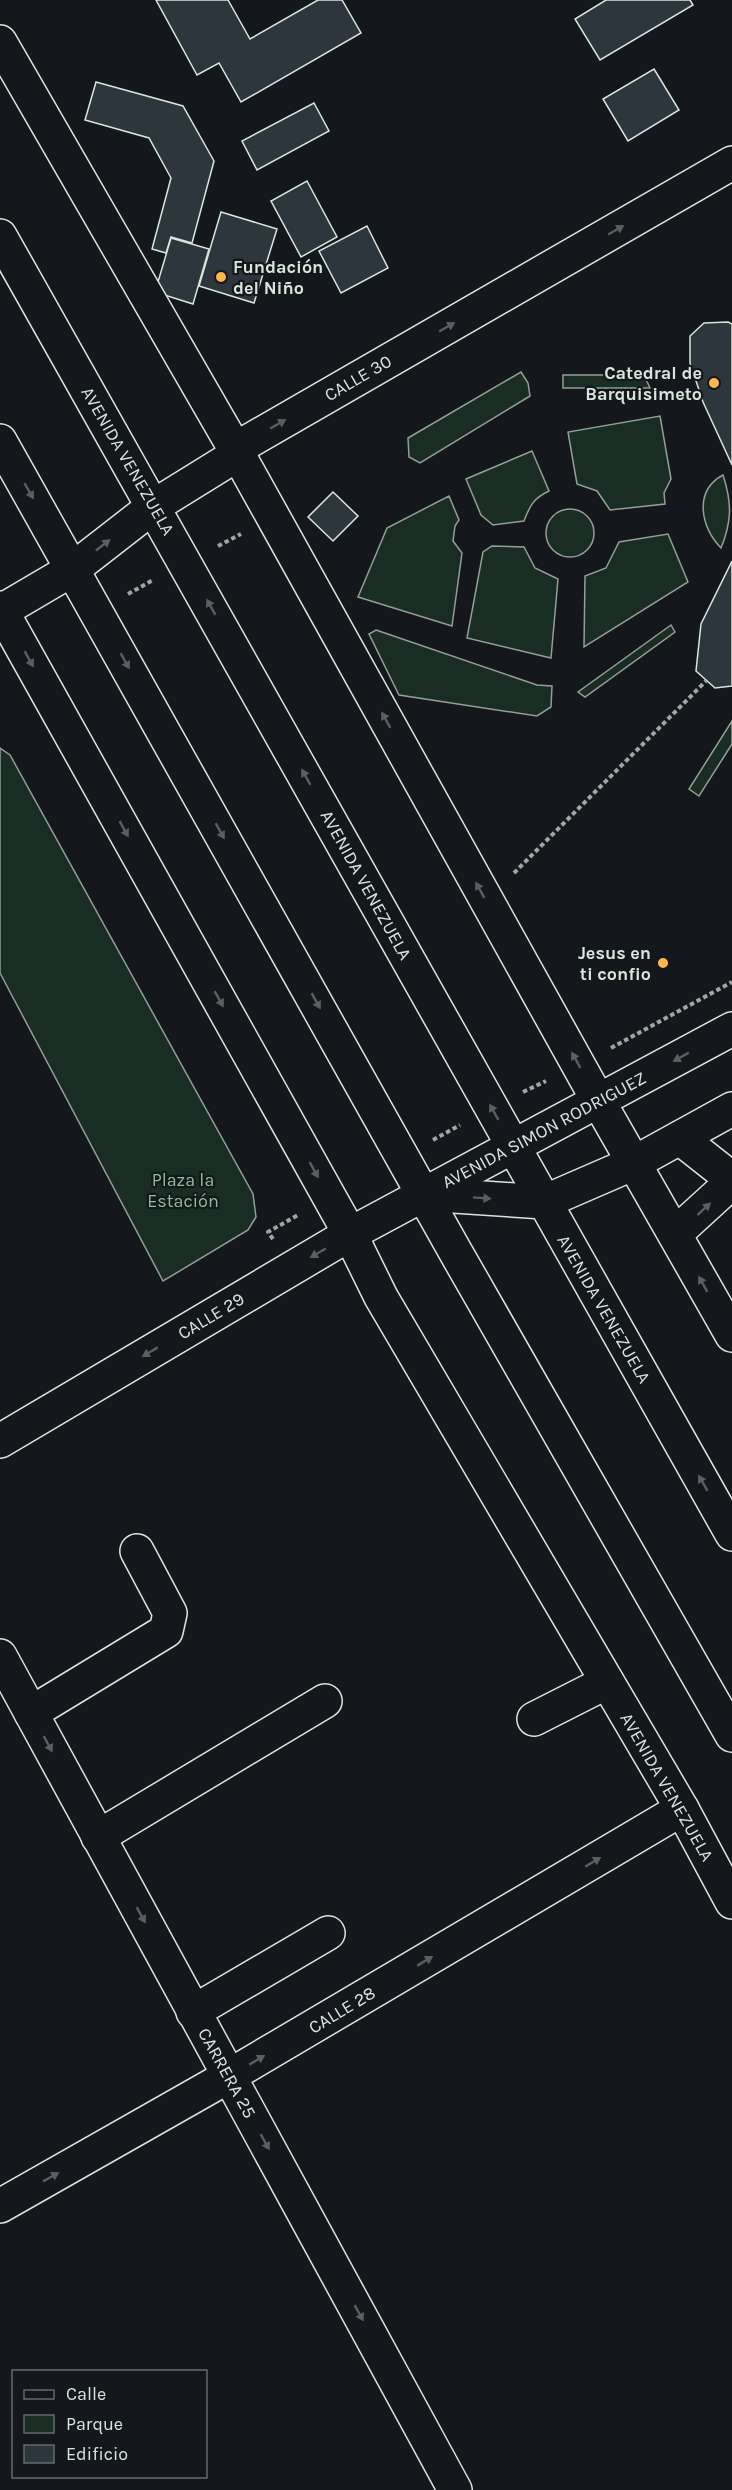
<svg xmlns="http://www.w3.org/2000/svg" width="732" height="2490" viewBox="0 0 732 2490" font-family="Karla,sans-serif">
	<style>
		.green { fill: #1a2d24; stroke: #939e99; stroke-width: 1.5 }
		.building { fill: #2c363c; stroke: #d8e6dc; stroke-width: 1.5 }
		.lines { fill: none; stroke-linecap: round; stroke-linejoin: round }
		.minor-casing { stroke: #d8e6dc; stroke-width: 36 }
		.path { stroke: #9da8a2; stroke-width: 4; stroke-dasharray: 4.5 3; stroke-linecap: butt }
		.minor { stroke: #14181c; stroke-width: 33 }
		.oneway { fill: #59605f }
		.poi-dot { fill: #ffb74d; stroke: #14181c; stroke-width: 2 }
		.labels { text-anchor: middle; stroke-width: 4.5; stroke-linejoin: round; paint-order: stroke }
		.poi-label { font-size: 18px; font-weight: bold; fill: #d8e6dc; stroke: #14181c; text-anchor: end }
		.street-label { font-size: 18px; fill: #d8e6dc; stroke: #14181c }
		.park-label { font-size: 18px; fill: #8ac095; stroke: #14181c }
	</style>
	<rect width="100%" height="100%" fill="#14181c"/>
	<g class="green">
		<path d="M521,372L528,383L530,396L420,463L409,457L408,438Z"/>
		<path d="M563,375H644L650,388H563Z"/>
		<path d="M660,416L671,479L664,493L665,504L610,510L597,491L577,484L568,432Z"/>
		<path d="M532,451L549,491C534,498 530,505 524,521L493,525L481,515L466,479Z"/>
		<path d="M723,475C732,503 732,521 721,548C701,528 693,491 723,475Z"/>
		<path d="M449,496L459,520L455,526L453,541L462,553L452,626L358,597L387,528Z"/>
		<circle cx="570" cy="533" r="24"/>
		<path d="M668,534L688,582L584,647L585,576L606,568L619,542Z"/>
		<path d="M492,546L524,547L535,568L558,579L551,658L467,638L483,552Z"/>
		<path d="M671,625L675,632L585,697L578,692Z"/>
		<path d="M376,630L537,685L552,686L551,707L537,716L399,695L369,634Z"/>
		<path d="M732,721V744L699,796L689,789Z"/>
		<path d="M0,748L10,755L253,1194L256,1217L248,1230L163,1281L0,973Z"/>
	</g>
	<g class="building">
		<path d="M156,0H228L250,39L318,0H342L361,33L241,102L219,63L197,75Z"/>
		<path d="M606,0H690L693,5L600,60L575,19Z"/>
		<path d="M654,69L679,110L628,141L603,99Z"/>
		<path d="M96,82L183,106L214,161L192,243L171,237L166,253L152,249L171,178L149,138L85,120Z"/>
		<path d="M314,103L329,131L257,170L242,141Z"/>
		<path d="M307,181L337,237L301,257L271,201Z"/>
		<path d="M221,212L277,229L254,303L199,286Z"/>
		<path d="M367,226L388,268L341,293L319,251Z"/>
		<path d="M171,238L209,249L193,304L155,292Z"/>
		<path d="M728,322L732,324V465L703,402L690,363V336L704,323Z"/>
		<path d="M333,492L358,516L333,541L308,517Z"/>
		<path d="M732,561V686L715,688L696,671L701,624Z"/>
	</g>
	<g class="lines">
		<defs>
			<g id="minor">
				<path d="M0,42L238,454L599,1102L732,1335"/>
				<path d="M0,236L732,1534"/>
				<path d="M0,441L455,1251L732,1735"/>
				<path d="M0,608L350,1234L381,1297L682,1809L732,1902"/>
				<path d="M0,612L73,569L154,506L238,454L237,448L732,163"/>
				<path d="M680,1138L732,1179"/>
				<path d="M424,1194L544,1202L634,1163L732,1109"/>
				<path d="M675,1234L732,1182"/>
				<path d="M0,1441L350,1234L732,1029"/>
				<path d="M0,1656L455,2490"/>
				<path d="M31,1713L166,1631L170,1613L137,1551"/>
				<path d="M534,1719L607,1682"/>
				<path d="M98,1837L325,1701"/>
				<path d="M193,2012L328,1933"/>
				<path d="M0,2206L229,2076L682,1809"/>
			</g>
		</defs>
		<use href="#minor" class="minor-casing"/>
		<g class="path">
			<path d="M218,546L241,534"/>
			<path d="M128,594L153,580"/>
			<path d="M514,873L706,681"/>
			<path d="M611,1048L732,982"/>
			<path d="M523,1092L546,1081"/>
			<path d="M433,1140L460,1125"/>
			<path d="M273,1239L268,1232L298,1215"/>
		</g>
		<use href="#minor" class="minor"/>
	</g>
	<defs><path id="oneway-solid" d="M-6-.8H1V-3.2L6.5 0L1 3.2V.8H-6Z" transform="scale(1.5)"/></defs>
	<g class="oneway">
		<use href="#oneway-solid" transform="translate(616 230) rotate(-30)"/>
		<use href="#oneway-solid" transform="translate(447 327) rotate(-30)"/>
		<use href="#oneway-solid" transform="translate(278 424) rotate(-30)"/>
		<use href="#oneway-solid" transform="translate(29 491) rotate(60)"/>
		<use href="#oneway-solid" transform="translate(103 545) rotate(-38)"/>
		<use href="#oneway-solid" transform="translate(211 607) rotate(-119)"/>
		<use href="#oneway-solid" transform="translate(29 659) rotate(61)"/>
		<use href="#oneway-solid" transform="translate(125 661) rotate(61)"/>
		<use href="#oneway-solid" transform="translate(386 720) rotate(-119)"/>
		<use href="#oneway-solid" transform="translate(306 777) rotate(-119)"/>
		<use href="#oneway-solid" transform="translate(124 829) rotate(61)"/>
		<use href="#oneway-solid" transform="translate(220 831) rotate(61)"/>
		<use href="#oneway-solid" transform="translate(480 890) rotate(-119)"/>
		<use href="#oneway-solid" transform="translate(219 999) rotate(61)"/>
		<use href="#oneway-solid" transform="translate(316 1001) rotate(61)"/>
		<use href="#oneway-solid" transform="translate(681 1057) rotate(151)"/>
		<use href="#oneway-solid" transform="translate(576 1060) rotate(-119)"/>
		<use href="#oneway-solid" transform="translate(494 1112) rotate(-119)"/>
		<use href="#oneway-solid" transform="translate(314 1170) rotate(61)"/>
		<use href="#oneway-solid" transform="translate(482 1198) rotate(4)"/>
		<use href="#oneway-solid" transform="translate(704 1209) rotate(-43)"/>
		<use href="#oneway-solid" transform="translate(318 1253) rotate(150)"/>
		<use href="#oneway-solid" transform="translate(703 1284) rotate(-119)"/>
		<use href="#oneway-solid" transform="translate(150 1352) rotate(149)"/>
		<use href="#oneway-solid" transform="translate(703 1483) rotate(-120)"/>
		<use href="#oneway-solid" transform="translate(48 1744) rotate(62)"/>
		<use href="#oneway-solid" transform="translate(593 1862) rotate(-31)"/>
		<use href="#oneway-solid" transform="translate(141 1915) rotate(61)"/>
		<use href="#oneway-solid" transform="translate(425 1961) rotate(-31)"/>
		<use href="#oneway-solid" transform="translate(257 2060) rotate(-31)"/>
		<use href="#oneway-solid" transform="translate(265 2142) rotate(61)"/>
		<use href="#oneway-solid" transform="translate(51 2177) rotate(-29)"/>
		<use href="#oneway-solid" transform="translate(359 2313) rotate(61)"/>
	</g>
	<g class="poi-dot">
		<circle cx="221" cy="277" r="6"/>
		<circle cx="714" cy="383" r="6"/>
		<circle cx="663" cy="963" r="6"/>
	</g>
	<g class="labels">
		<g class="poi-label">
			<text x="233" y="273" text-anchor="start">Fundación<tspan x="233" dy="21">del Niño</tspan></text>
			<text x="702" y="379">Catedral de<tspan x="702" dy="21">Barquisimeto</tspan></text>
			<text x="651" y="959">Jesus en<tspan x="651" dy="21">ti confio</tspan></text>
		</g>
		<g class="street-label">
			<text transform="translate(358 378) rotate(-30)" y="6">CALLE 30</text>
			<text transform="translate(128 461) rotate(60)" y="6">AVENIDA VENEZUELA</text>
			<text transform="translate(366 885) rotate(61)" y="6">AVENIDA VENEZUELA</text>
			<text transform="translate(544 1130) rotate(-28)" y="6">AVENIDA SIMON RODRIGUEZ</text>
			<text transform="translate(604 1309) rotate(60)" y="6">AVENIDA VENEZUELA</text>
			<text transform="translate(211 1316) rotate(-31)" y="6">CALLE 29</text>
			<text transform="translate(667 1787) rotate(60)" y="6">AVENIDA VENEZUELA</text>
			<text transform="translate(342 2010) rotate(-31)" y="6">CALLE 28</text>
			<text transform="translate(227 2073) rotate(61)" y="6">CARRERA 25</text>
		</g>
		<g class="park-label">
			<text x="183" y="1186">Plaza la<tspan x="183" dy="21">Estación</tspan></text>
		</g>
	</g>
	<rect x="12" y="2370" width="195" height="108" fill="#14181c" stroke="#626a69" stroke-width="1.5"/>
	<rect x="24" y="2390" width="30" height="9" fill="#14181c" stroke="#626a69" stroke-width="1.5"/>
	<text x="66" y="2400" font-size="18" fill="#d8e6dc">Calle</text>
	<rect x="24" y="2415" width="30" height="18" fill="#1a2d24" stroke="#626a69" stroke-width="1.5"/>
	<text x="66" y="2430" font-size="18" fill="#d8e6dc">Parque</text>
	<rect x="24" y="2445" width="30" height="18" fill="#2c363c" stroke="#626a69" stroke-width="1.5"/>
	<text x="66" y="2460" font-size="18" fill="#d8e6dc">Edificio</text>
</svg>
